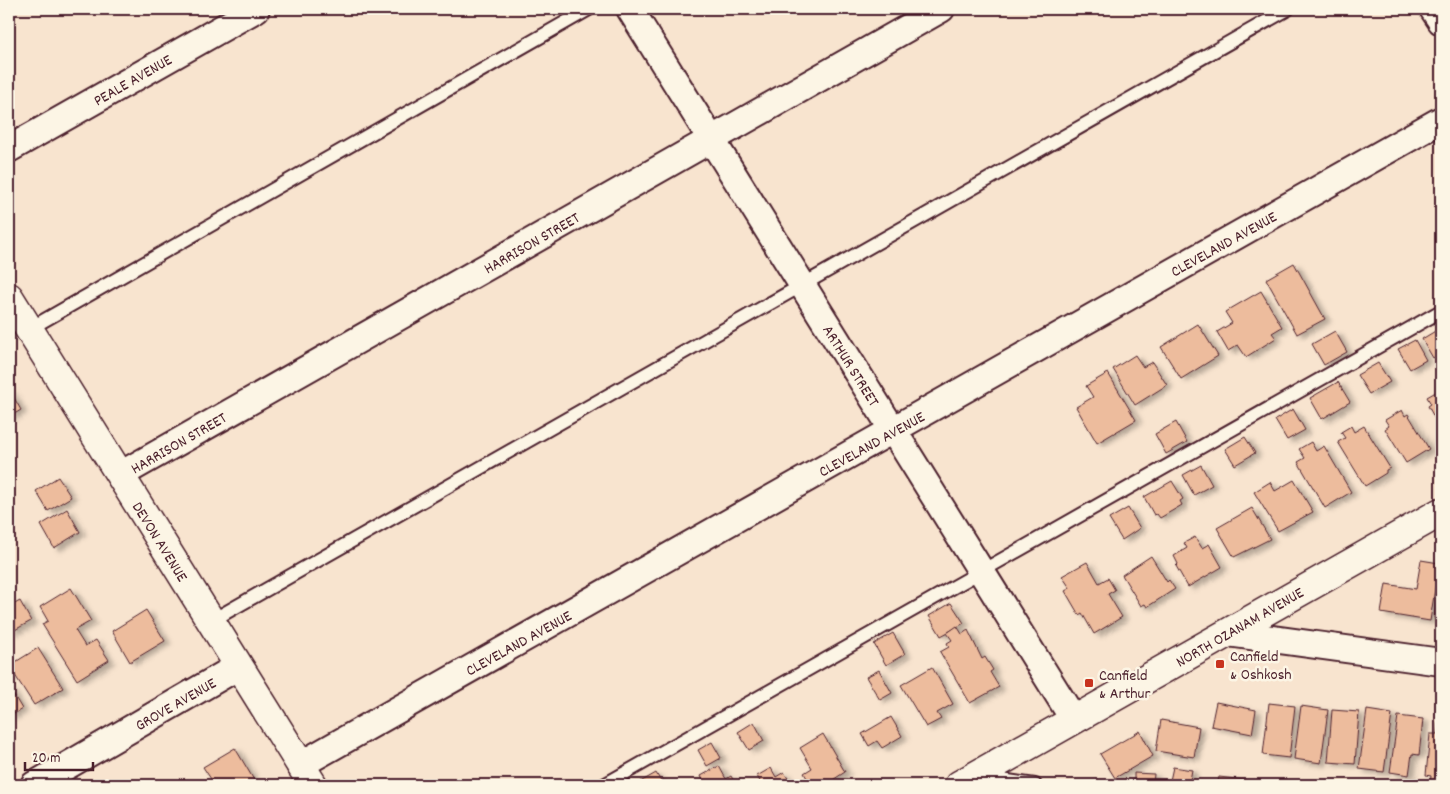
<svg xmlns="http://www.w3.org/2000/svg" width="1450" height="794" viewBox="0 0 1450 794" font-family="Dekko,sans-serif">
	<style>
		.building { fill: #edbc9d; stroke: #4a1f2b; filter: url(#shadow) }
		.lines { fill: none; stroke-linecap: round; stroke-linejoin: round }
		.lane-casing { stroke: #4a1f2b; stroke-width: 16 }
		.street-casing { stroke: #4a1f2b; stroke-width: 30 }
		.secondary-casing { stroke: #4a1f2b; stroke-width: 31 }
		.lane { stroke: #fcf5e5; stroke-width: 12 }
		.street { stroke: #fcf5e5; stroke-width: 26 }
		.secondary { stroke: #fcf5e5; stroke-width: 28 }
		.poi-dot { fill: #c8321e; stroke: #fcf5e5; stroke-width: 2 }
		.labels { text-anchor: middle; stroke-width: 5; stroke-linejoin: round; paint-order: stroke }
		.street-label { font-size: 16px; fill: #4a1f2b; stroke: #fcf5e5 }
		.poi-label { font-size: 16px; fill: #4a1f2b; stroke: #fcf5e5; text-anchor: start }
	</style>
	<defs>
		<filter id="shadow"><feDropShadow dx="5.5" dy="3" stdDeviation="2.5" flood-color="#0004"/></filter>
	</defs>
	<rect width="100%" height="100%" fill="#f8e4cf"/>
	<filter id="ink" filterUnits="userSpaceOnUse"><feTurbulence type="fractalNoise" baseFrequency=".02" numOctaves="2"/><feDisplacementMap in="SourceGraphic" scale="10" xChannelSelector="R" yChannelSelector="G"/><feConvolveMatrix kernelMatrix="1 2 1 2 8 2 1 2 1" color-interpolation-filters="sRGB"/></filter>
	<g filter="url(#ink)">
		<g class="building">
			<path d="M1294,263L1325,319L1297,334L1266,279Z"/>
			<path d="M1261,291L1282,327L1272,333L1276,338L1246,357L1238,345L1228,351L1217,332L1232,323L1225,312Z"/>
			<path d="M1198,324L1218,356L1181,379L1161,347Z"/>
			<path d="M1437,330L1441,338V353L1433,358L1422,339Z"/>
			<path d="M1335,331L1347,352L1324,365L1312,344Z"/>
			<path d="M1415,340L1426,360L1410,369L1398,349Z"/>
			<path d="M1135,355L1143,367L1152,362L1167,385L1135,405L1113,369Z"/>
			<path d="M1378,363L1390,382L1369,394L1357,375Z"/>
			<path d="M1108,373L1136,420L1097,443L1076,407L1093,397L1086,386Z"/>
			<path d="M1338,382L1350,402L1322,419L1310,398Z"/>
			<path d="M9,389L21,410L9,417Z"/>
			<path d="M1441,389V430L1428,406L1431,404L1427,397Z"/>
			<path d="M1293,409L1305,430L1287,440L1275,420Z"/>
			<path d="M1402,410L1405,416L1408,414L1429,449L1406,463L1385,429L1389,426L1385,420Z"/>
			<path d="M1176,422L1187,442L1166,454L1155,434Z"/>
			<path d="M1351,426L1354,432L1364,426L1390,468L1386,470V473L1365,486L1338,442L1345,438L1341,432Z"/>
			<path d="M1245,437L1255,453L1235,465L1225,449Z"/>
			<path d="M1311,442L1316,451L1324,446L1351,492L1325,508L1298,462L1305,458L1299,449Z"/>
			<path d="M1201,465L1212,485L1194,495L1183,475Z"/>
			<path d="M58,477L71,497L48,511L36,491Z"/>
			<path d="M1294,480L1313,512L1278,531L1254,492L1270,482L1275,491Z"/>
			<path d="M1172,481L1183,499L1180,501L1182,505L1160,518L1157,514L1154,515L1144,497Z"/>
			<path d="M1128,508L1140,528L1122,540L1109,519Z"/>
			<path d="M1252,508L1270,539L1234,557L1217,528Z"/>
			<path d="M67,509L80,532L54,548L41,525Z"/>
			<path d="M1195,537L1202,548L1209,544L1222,567L1188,587L1176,566L1178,564L1174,556L1187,548L1184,543Z"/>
			<path d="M1151,556L1167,582L1169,580L1175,589L1147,607L1145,604L1141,606L1122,575Z"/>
			<path d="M1421,560L1439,563L1430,621L1381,613L1386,584L1416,589Z"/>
			<path d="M1087,562L1099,583L1108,578L1115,590L1108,594L1122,617L1094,634L1082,613L1079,615L1065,591L1070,588L1062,576Z"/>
			<path d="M1440,574H1441V619L1434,618Z"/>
			<path d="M71,588L91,621L75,630L85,646L96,640L109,660L77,680L42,624L48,621L40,607Z"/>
			<path d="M20,601L31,621L11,632L9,607Z"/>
			<path d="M951,603L964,623L941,636L929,616Z"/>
			<path d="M146,610L165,641L130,662L112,631Z"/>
			<path d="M957,626L962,634L968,630L982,659L985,657L993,670L990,672L999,687L970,703L940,652L949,647L947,643L952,640L947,633Z"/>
			<path d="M893,633L905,654L886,665L874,644Z"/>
			<path d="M38,648L63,688L34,705L9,666Z"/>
			<path d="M932,667L953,704L937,713L941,719L926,727L901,685Z"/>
			<path d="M879,670L892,693L880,700L866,677Z"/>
			<path d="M9,687L22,709L9,717Z"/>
			<path d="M1216,702L1256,710L1252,734L1211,726Z"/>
			<path d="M1269,703L1295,706L1289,758L1263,755Z"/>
			<path d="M1301,706L1328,710L1321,763L1294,759Z"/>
			<path d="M1332,710L1359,712L1355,764L1328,762Z"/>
			<path d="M1367,710L1392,714L1384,772L1359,769Z"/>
			<path d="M1398,716L1423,719L1419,755L1412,754L1409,775L1390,772Z"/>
			<path d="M891,717L902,736L882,748L877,741L869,746L862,734Z"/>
			<path d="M1161,720L1199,727L1194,757L1156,751Z"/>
			<path d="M754,722L764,741L749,750L738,732Z"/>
			<path d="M1438,722L1441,723V785L1430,784L1431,776L1426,775L1430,734H1437Z"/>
			<path d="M1140,731L1153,756L1115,778L1100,754Z"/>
			<path d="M823,734L845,772L825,785H811L804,773L812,768L800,748Z"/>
			<path d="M712,742L721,758L707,766L698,750Z"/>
			<path d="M235,748L254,780L245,785H215L203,767Z"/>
			<path d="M719,766L726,779L731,776L736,785H705L701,776Z"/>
			<path d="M1173,767L1192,770L1189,785H1169Z"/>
			<path d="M771,768L776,777L784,772L792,785H762L757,776Z"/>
			<path d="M656,773L663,785H635Z"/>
			<path d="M1134,773L1154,774L1153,785H1134Z"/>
			<path d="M1219,777L1253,781L1252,785H1217Z"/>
			<path d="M187,780L190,785H177Z"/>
		</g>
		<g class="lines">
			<defs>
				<g id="lane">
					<path d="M29,329L589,9"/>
					<path d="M211,621L1288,9"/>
					<path d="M981,777L1035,785"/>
					<path d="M604,785L1441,311"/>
				</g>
				<g id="street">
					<path d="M630,9L1074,720"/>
					<path d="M1433,9L1441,21"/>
					<path d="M9,149L256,9"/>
					<path d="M120,475L941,9"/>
					<path d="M1228,633L1441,662"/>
					<path d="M300,765L1441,120"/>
					<path d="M34,785L239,666"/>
				</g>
				<g id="secondary">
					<path d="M9,297L313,785"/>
					<path d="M959,785L1441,512"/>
				</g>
			</defs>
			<use href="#lane" class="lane-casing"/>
			<use href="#street" class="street-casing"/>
			<use href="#secondary" class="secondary-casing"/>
			<use href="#lane" class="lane"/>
			<use href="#street" class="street"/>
			<use href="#secondary" class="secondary"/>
		</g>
	</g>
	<g class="poi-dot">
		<rect x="1215" y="659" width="10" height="10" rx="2.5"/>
		<rect x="1084" y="678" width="10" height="10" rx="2.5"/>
	</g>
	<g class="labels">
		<g class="street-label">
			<text transform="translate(132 79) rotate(-30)" y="6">PEALE AVENUE</text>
			<text transform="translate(531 242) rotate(-30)" y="6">HARRISON STREET</text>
			<text transform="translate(1223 243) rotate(-29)" y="6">CLEVELAND AVENUE</text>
			<text transform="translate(852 365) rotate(58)" y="6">ARTHUR STREET</text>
			<text transform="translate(178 442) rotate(-30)" y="6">HARRISON STREET</text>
			<text transform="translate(871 443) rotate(-29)" y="6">CLEVELAND AVENUE</text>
			<text transform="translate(161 541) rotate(58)" y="6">DEVON AVENUE</text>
			<text transform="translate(1239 626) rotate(-30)" y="6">NORTH OZANAM AVENUE</text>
			<text transform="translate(518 642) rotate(-29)" y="6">CLEVELAND AVENUE</text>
			<text transform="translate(175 703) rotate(-30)" y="6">GROVE AVENUE</text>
		</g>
		<g class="poi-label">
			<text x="1230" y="661">Canfield<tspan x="1230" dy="18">&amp; Oshkosh</tspan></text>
			<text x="1099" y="680">Canfield<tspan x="1099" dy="18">&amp; Arthur</tspan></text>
		</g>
	</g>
	<rect width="1450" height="794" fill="none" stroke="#fcf5e5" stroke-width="30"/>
	<rect x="15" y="15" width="1420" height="764" fill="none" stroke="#4a1f2b" stroke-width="2" filter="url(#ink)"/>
	<path d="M25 762v8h68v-8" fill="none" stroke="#4a1f2b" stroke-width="2.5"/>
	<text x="32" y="762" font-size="15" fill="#4a1f2b" stroke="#fcf5e5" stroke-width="4" paint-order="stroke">20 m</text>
</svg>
